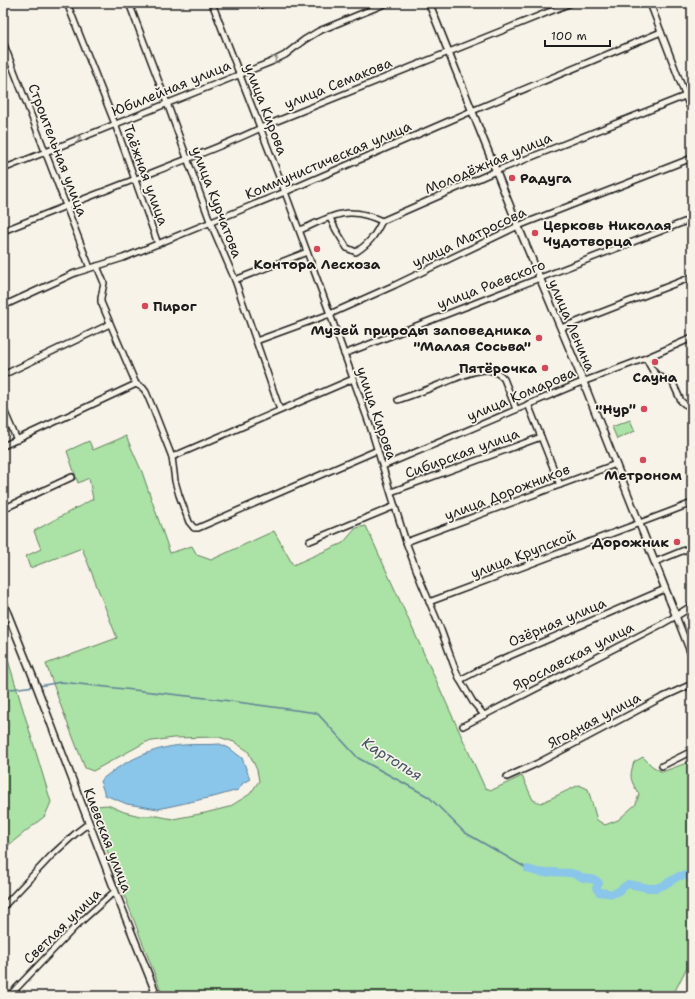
<svg xmlns="http://www.w3.org/2000/svg" width="695" height="999" viewBox="0 0 695 999" font-family="'Shantell Sans',sans-serif">
	<style>
		.green { fill: #abe2a5; stroke: #647f60 }
		.water { fill: #8ac5ea; stroke: #5e8198 }
		.lines { fill: none; stroke-linecap: round; stroke-linejoin: round }
		.stream { stroke: #5e8198; stroke-width: 1.5 }
		.river { stroke: #8ac5ea; stroke-width: 8 }
		.minor-casing { stroke: #1c1c1c; stroke-width: 8 }
		.major-casing { stroke: #1c1c1c; stroke-width: 9 }
		.minor { stroke: #f7f3e8; stroke-width: 5 }
		.major { stroke: #f7f3e8; stroke-width: 6 }
		.oneway { stroke: #94928c }
		.poi-dot { fill: #d1495b; stroke: #f7f3e8; stroke-width: 1.5 }
		.labels { text-anchor: middle; stroke-width: 3.5; stroke-linejoin: round; paint-order: stroke }
		.street-label { font-size: 14px; fill: #1c1c1c; stroke: #f7f3e8 }
		.poi-label { font-size: 14px; font-weight: bold; fill: #1c1c1c; stroke: #f7f3e8; text-anchor: end }
		.water-label { font-size: 15px; font-style: italic; fill: #425764; stroke: #f7f3e8 }
	</style>
	<rect width="100%" height="100%" fill="#f7f3e8"/>
	<filter id="ink" filterUnits="userSpaceOnUse"><feTurbulence type="fractalNoise" baseFrequency=".025" numOctaves="2"/><feDisplacementMap in="SourceGraphic" scale="8" xChannelSelector="R" yChannelSelector="G"/><feConvolveMatrix kernelMatrix="1 2 1 2 8 2 1 2 1" color-interpolation-filters="sRGB"/></filter>
	<g filter="url(#ink)">
		<g class="green">
			<path d="M630,420L635,431L617,439L612,427Z"/>
			<path d="M126,436L142,472L170,553L192,546L197,555L211,560L274,531L293,565L343,543L356,528L366,526L485,788L492,790L522,776L533,800L541,803L579,785L588,789L597,820L605,825L618,820L636,804L639,794C630,780 629,777 634,762L643,757L652,766L662,772L692,761V973L686,969L675,991L655,994L654,996H163L92,811L96,806L108,805L124,812L140,816H157L173,819L205,813L229,807L250,794L259,781L257,770L248,751L234,742L219,737L173,738L146,742L93,771L85,768L62,709L46,664L117,638L82,548L30,568L26,556L41,549L34,531L93,499L89,478L78,483L67,451L89,441L93,450Z"/>
			<path d="M3,650H5L51,802L45,816L10,844L3,851Z"/>
		</g>
		<path class="water" d="M220,744L229,748L242,758L250,779L243,783L238,790L217,796L158,809L127,804L105,795L100,781C122,762 153,747 183,745C196,744 208,745 220,744Z"/>
		<g class="lines">
			<g class="stream">
				<path d="M39,686L61,682L215,699L317,713L358,758L429,797L464,832L528,869"/>
				<path d="M3,690L35,686"/>
			</g>
			<path class="river" d="M528,869L537,872L545,873L551,872L570,873L578,875L583,878L596,880L599,883L596,888L599,892C619,895 613,894 628,884L649,888H656L664,885L679,876L692,875"/>
			<defs>
				<g id="minor">
					<path d="M67,3L115,124L158,244"/>
					<path d="M129,3L167,103L211,224L235,280L280,410"/>
					<path d="M212,3L285,192L330,314L370,426L406,542L421,582L440,627L454,666L460,680L473,702L484,715"/>
					<path d="M260,3V5"/>
					<path d="M650,3L692,113"/>
					<path d="M3,42L90,268"/>
					<path d="M3,169L271,62L285,55L304,40L319,31L387,3"/>
					<path d="M330,218L336,230L347,248L356,252C370,243 375,235 382,221"/>
					<path d="M300,230C315,224 336,212 352,213C363,213 373,217 382,221L496,171L685,96"/>
					<path d="M3,231C53,211 104,191 154,172C192,157 231,143 267,125L571,3"/>
					<path d="M97,266L104,283L101,298V302L136,384L143,388L146,392L154,411L172,457L175,481L179,495L189,522L194,528H198L378,450"/>
					<path d="M235,280L307,252"/>
					<path d="M3,306L75,273L123,258L285,192L472,111L661,32"/>
					<path d="M561,328L692,277"/>
					<path d="M256,341L330,314L395,285L518,226L692,158"/>
					<path d="M344,354L692,219"/>
					<path d="M646,358C650,366 653,374 662,378C666,380 669,380 672,381L681,401C685,405 687,406 692,405"/>
					<path d="M3,375L110,324"/>
					<path d="M398,400C412,395 427,390 441,384C455,379 474,369 488,370C495,371 500,374 504,379L516,409"/>
					<path d="M528,404L560,485"/>
					<path d="M3,408L17,440"/>
					<path d="M3,446L136,384"/>
					<path d="M172,457L353,379"/>
					<path d="M383,466L577,384L646,358L692,338"/>
					<path d="M391,492L541,437"/>
					<path d="M3,509L72,477"/>
					<path d="M310,541L395,506"/>
					<path d="M406,542L616,464"/>
					<path d="M655,562L687,549H692"/>
					<path d="M429,602L669,512L692,503"/>
					<path d="M460,680L491,664L665,589"/>
					<path d="M463,726L662,624L676,616L692,657"/>
					<path d="M662,766L692,751"/>
					<path d="M507,777L536,764L659,699L692,684"/>
					<path d="M3,907L52,855L76,833L89,823"/>
					<path d="M9,996L75,927L115,891"/>
				</g>
				<g id="major">
					<path d="M429,3L518,226L583,381L676,616L692,606"/>
					<path d="M3,602L33,677L115,891L157,996"/>
				</g>
			</defs>
			<use href="#minor" class="minor-casing"/>
			<use href="#major" class="major-casing"/>
			<use href="#minor" class="minor"/>
			<use href="#major" class="major"/>
		</g>
		<defs><path id="oneway-chevron" d="M-2-3.5L2.5 0L-2 3.5" fill="none" stroke-width="1.6" stroke-linecap="round" stroke-linejoin="round"/></defs>
		<g class="oneway">
			<use href="#oneway-chevron" transform="translate(275 59) rotate(-25)"/>
			<use href="#oneway-chevron" transform="translate(78 138) rotate(-21)"/>
		</g>
	</g>
	<g class="poi-dot">
		<circle cx="512" cy="178" r="4"/>
		<circle cx="535" cy="233" r="4"/>
		<circle cx="317" cy="249" r="4"/>
		<circle cx="145" cy="306" r="4"/>
		<circle cx="539" cy="338" r="4"/>
		<circle cx="655" cy="362" r="4"/>
		<circle cx="545" cy="368" r="4"/>
		<circle cx="644" cy="409" r="4"/>
		<circle cx="643" cy="460" r="4"/>
		<circle cx="677" cy="542" r="4"/>
	</g>
	<g class="labels">
		<g class="street-label">
			<text transform="translate(338 83) rotate(-22)" y="5">улица Семакова</text>
			<text transform="translate(171 88) rotate(-22)" y="5">Юбилейная улица</text>
			<text transform="translate(266 109) rotate(69)" y="5">улица Кирова</text>
			<text transform="translate(58 150) rotate(69)" y="5">Строительная улица</text>
			<text transform="translate(328 160) rotate(-23)" y="5">Коммунистическая улица</text>
			<text transform="translate(488 163) rotate(-23)" y="5">Молодёжная улица</text>
			<text transform="translate(146 175) rotate(70)" y="5">Таёжная улица</text>
			<text transform="translate(217 202) rotate(69)" y="5">улица Курчатова</text>
			<text transform="translate(469 237) rotate(-25)" y="5">улица Матросова</text>
			<text transform="translate(491 284) rotate(-21)" y="5">улица Раевского</text>
			<text transform="translate(572 325) rotate(67)" y="5">улица Ленина</text>
			<text transform="translate(521 394) rotate(-23)" y="5">улица Комарова</text>
			<text transform="translate(377 413) rotate(71)" y="5">улица Кирова</text>
			<text transform="translate(462 453) rotate(-20)" y="5">Сибирская улица</text>
			<text transform="translate(507 492) rotate(-21)" y="5">улица Дорожников</text>
			<text transform="translate(523 554) rotate(-21)" y="5">улица Крупской</text>
			<text transform="translate(557 622) rotate(-23)" y="5">Озёрная улица</text>
			<text transform="translate(573 656) rotate(-27)" y="5">Ярославская улица</text>
			<text transform="translate(594 720) rotate(-28)" y="5">Ягодная улица</text>
			<text transform="translate(108 840) rotate(69)" y="5">Киевская улица</text>
			<text transform="translate(62 926) rotate(-44)" y="5">Светлая улица</text>
		</g>
		<g class="poi-label">
			<text x="520" y="183" text-anchor="start">Радуга</text>
			<text x="543" y="230" text-anchor="start">Церковь Николая<tspan x="543" dy="16">Чудотворца</tspan></text>
			<text x="317" y="269" text-anchor="middle">Контора Лесхоза</text>
			<text x="153" y="311" text-anchor="start">Пирог</text>
			<text x="531" y="335">Музей природы заповедника<tspan x="531" dy="16">"Малая Сосьва"</tspan></text>
			<text x="537" y="373">Пятёрочка</text>
			<text x="655" y="382" text-anchor="middle">Сауна</text>
			<text x="636" y="414">"Нур"</text>
			<text x="643" y="480" text-anchor="middle">Метроном</text>
			<text x="669" y="547">Дорожник</text>
		</g>
		<g class="water-label">
			<text transform="translate(392 759) rotate(32)" y="5">Картопья</text>
		</g>
	</g>
	<rect width="695" height="999" fill="none" stroke="#f7f3e8" stroke-width="16"/>
	<rect x="8" y="8" width="679" height="983" fill="none" stroke="#1c1c1c" stroke-width="1.5" filter="url(#ink)"/>
	<path d="M545 40v6h65v-6" fill="none" stroke="#1c1c1c" stroke-width="2"/>
	<text x="551" y="40" font-size="12" fill="#1c1c1c" stroke="#f7f3e8" stroke-width="3" paint-order="stroke">100 m</text>
</svg>
